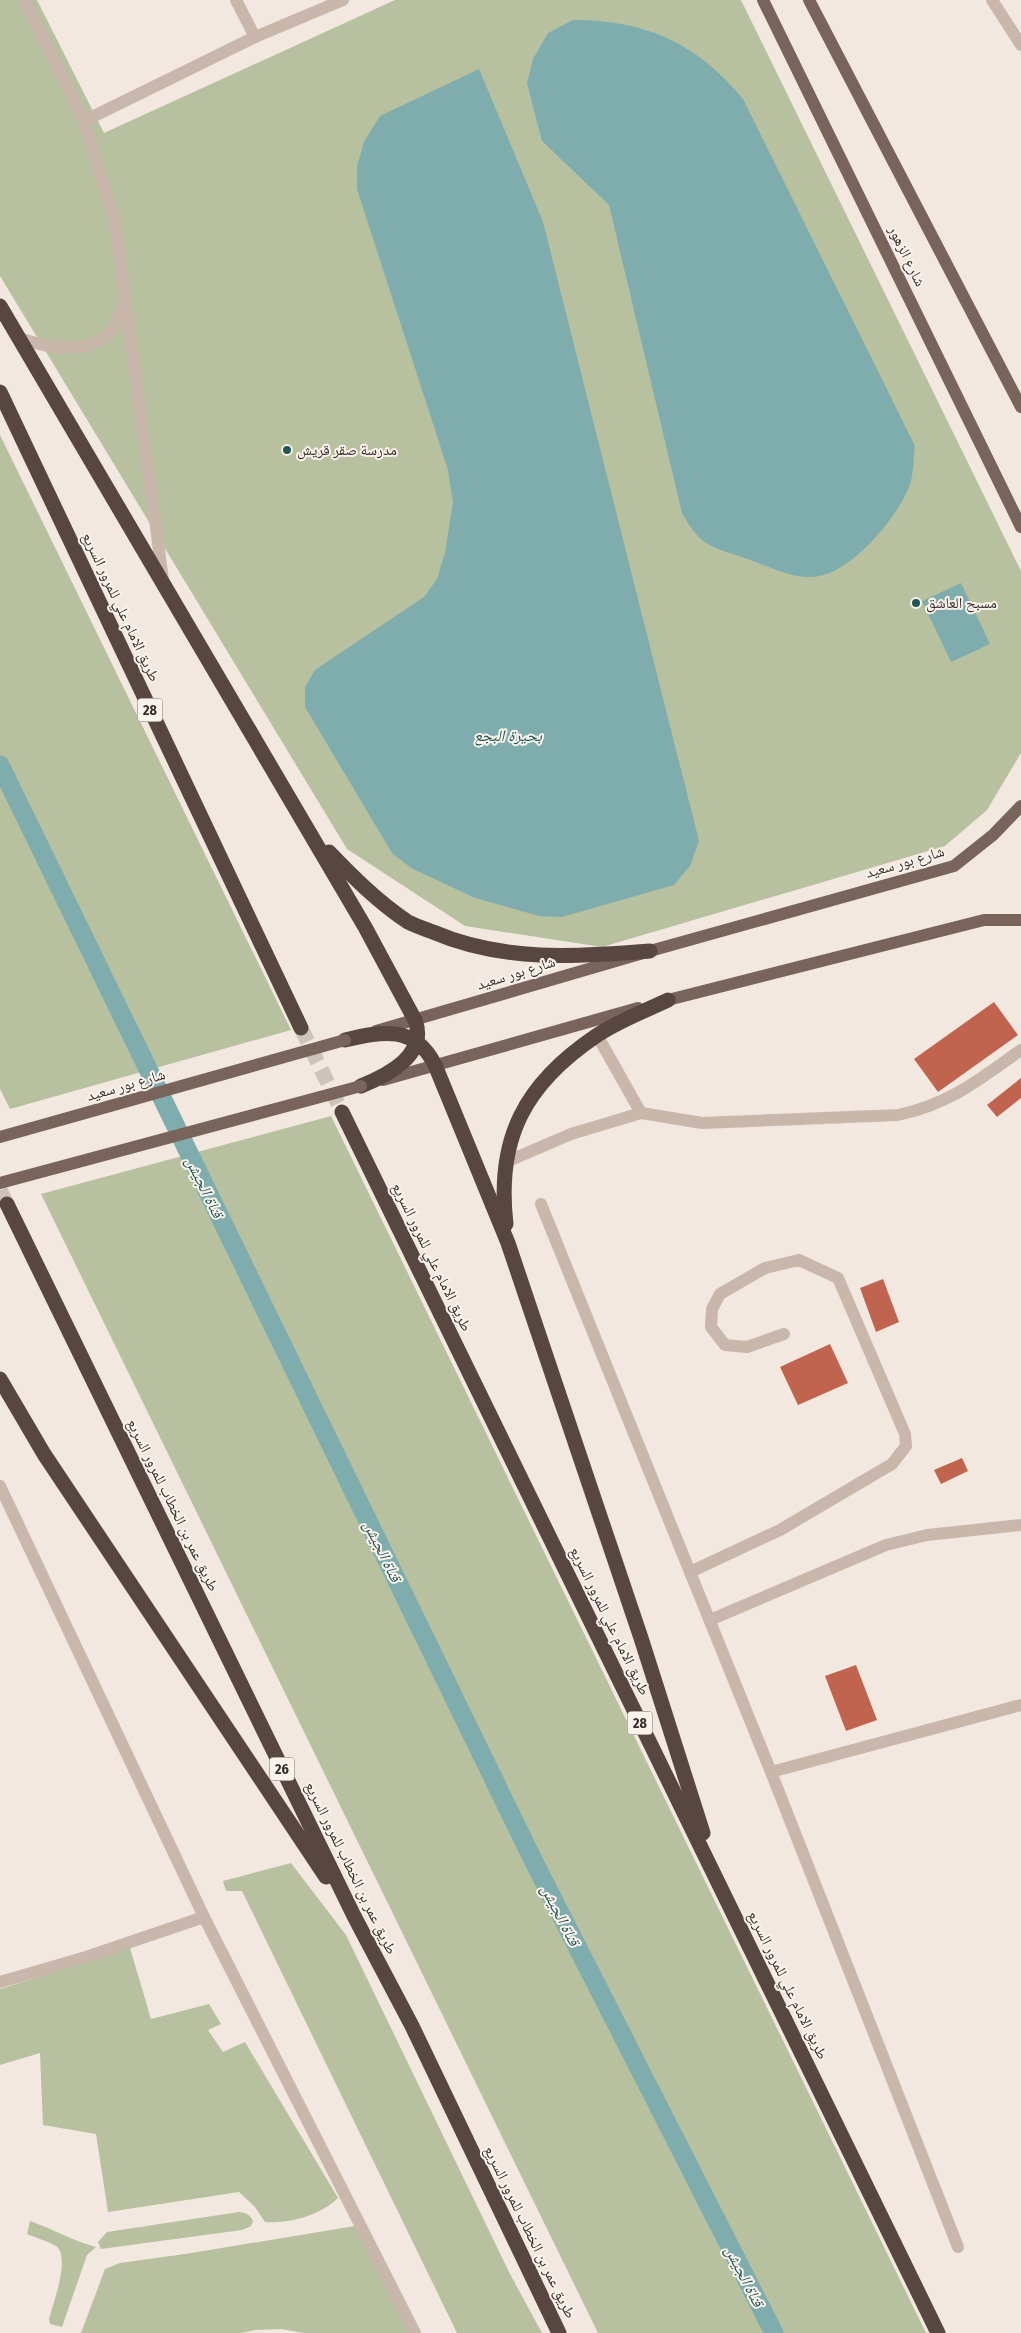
<svg xmlns="http://www.w3.org/2000/svg" width="1021" height="2333" viewBox="0 0 1021 2333" font-family="'Fira Sans Condensed','Noto Naskh Arabic',sans-serif">
	<style>
		.green { fill: #b7c09f }
		.water { fill: #7fadad }
		.lines { fill: none; stroke-linecap: round; stroke-linejoin: round }
		.canal { stroke: #7fadad; stroke-width: 19 }
		.building { fill: #c0634f }
		.highway-tunnel { stroke: #cdc3bb; stroke-width: 15; stroke-dasharray: 15 8; stroke-linecap: butt }
		.minor { stroke: #c9b7ab; stroke-width: 12 }
		.major { stroke: #79645c; stroke-width: 12 }
		.highway { stroke: #584741; stroke-width: 15 }
		.major-bridge { stroke: #79645c; stroke-width: 12 }
		.poi-dot { fill: #215757; stroke: #f9f2eb; stroke-width: 2 }
		.labels { text-anchor: middle; stroke-width: 4; stroke-linejoin: round; paint-order: stroke }
		.shield { fill: #f9f2eb; stroke: #726864; stroke-width: 1 }
		.shield-label { font-size: 14px; font-weight: bold; fill: #382d2a }
		.street-label { font-size: 15px; fill: #382d2a; stroke: #f9f2eb }
		.poi-label { font-size: 15px; fill: #382d2a; stroke: #f9f2eb; text-anchor: start }
		.water-label { font-size: 16px; font-style: italic; fill: #215757; stroke: #f9f2eb }
	</style>
	<rect width="100%" height="100%" fill="#f2e8df"/>
	<g class="green">
		<path d="M0,0H37L104,133L395,0H741L1021,571V753L987,810L945,846L602,947L465,926L347,849L0,276Z"/>
		<path d="M0,435L291,1030L10,1109L0,1089Z"/>
		<path d="M331,1116L926,2333H598L41,1194Z"/>
		<path d="M291,1863L346,1935L510,2274L542,2333H457L242,1891H226L223,1881Z"/>
		<path d="M130,1948L151,2019L209,2004L221,2024L208,2030L223,2052L245,2042L338,2198C321,2215 289,2224 265,2222L255,2207L239,2192L108,2212L96,2134L43,2125L40,2053L0,2065V1989Z"/>
		<path d="M239,2212C247,2213 250,2215 253,2221L251,2226L242,2230L101,2249L98,2242L107,2232Z"/>
		<path d="M30,2221C53,2229 73,2241 96,2247L87,2255L62,2327L50,2324L49,2319C53,2304 71,2256 56,2246C48,2241 36,2238 27,2234Z"/>
		<path d="M355,2226L416,2333H304L281,2329L255,2330L241,2333H81L105,2269L120,2263L185,2254Z"/>
	</g>
	<g class="water">
		<path d="M573,20C645,20 697,43 743,99L915,446C913,458 914,475 909,487C896,519 850,575 813,577C790,578 769,567 748,559C713,547 701,548 682,513L609,205L542,141L527,83L533,59L548,33Z"/>
		<path d="M479,69L543,222L699,841L690,866L674,885L562,917L539,916L475,898L411,868L392,853L305,707V687L315,670L424,597L437,579L445,553L453,502L448,470L357,189V166L364,142L380,116Z"/>
		<path d="M961,583L990,644L951,662L922,601Z"/>
	</g>
	<g class="lines">
		<path class="canal" d="M0,765L534,1862L774,2333"/>
	</g>
	<g class="building">
		<path d="M994,1002L1018,1035L938,1092L914,1059Z"/>
		<path d="M1021,1078V1098L997,1117L987,1105Z"/>
		<path d="M883,1279L899,1322L876,1332L860,1288Z"/>
		<path d="M830,1344L848,1383L798,1405L780,1367Z"/>
		<path d="M962,1458L968,1471L941,1484L934,1470Z"/>
		<path d="M856,1665L877,1720L846,1731L825,1676Z"/>
	</g>
	<g class="lines">
		<g class="highway-tunnel">
			<path d="M301,1028L342,1112"/>
			<path d="M0,1190L7,1204"/>
		</g>
		<g class="minor">
			<path d="M24,0L84,121L115,222L163,580"/>
			<path d="M236,0L255,37"/>
			<path d="M992,0L1021,45"/>
			<path d="M84,121L255,37L343,0"/>
			<path d="M19,338C45,347 88,357 110,332C117,323 121,311 126,301"/>
			<path d="M597,1035L641,1113"/>
			<path d="M506,1162L571,1134L641,1113L702,1123L898,1115C950,1104 978,1080 1021,1050"/>
			<path d="M541,1204L771,1772L958,2247"/>
			<path d="M0,1486L204,1917L415,2333"/>
			<path d="M690,1572L780,1530L892,1464L906,1446L905,1434L838,1278L799,1260L765,1268L720,1294L712,1309L711,1327L725,1345L747,1347L784,1334"/>
			<path d="M710,1620L886,1545L927,1535L1021,1525"/>
			<path d="M771,1772L1021,1705"/>
			<path d="M0,1982L86,1957L204,1917"/>
		</g>
		<g class="major">
			<path d="M763,0L1021,527"/>
			<path d="M809,0L1021,407"/>
			<path d="M660,1002L984,920H1021"/>
			<path d="M376,1031L650,951L954,866L993,835L1021,806"/>
			<path d="M383,1080L638,1008"/>
		</g>
		<g class="highway">
			<path d="M0,306L365,927L415,1020C428,1055 388,1075 361,1086"/>
			<path d="M0,392L301,1028"/>
			<path d="M329,852C353,877 378,902 408,922C416,926 425,929 433,932C503,962 576,957 650,951"/>
			<path d="M345,1040C383,1031 415,1025 435,1065L508,1243L641,1638L703,1833"/>
			<path d="M342,1112L938,2333"/>
			<path d="M7,1204L354,1916L412,2026L559,2333"/>
			<path d="M506,1224C496,1138 525,1084 596,1036C618,1021 645,1011 668,1000"/>
			<path d="M0,1379L44,1454L326,1877"/>
		</g>
		<g class="major-bridge">
			<path d="M0,1137L345,1040"/>
			<path d="M0,1183L361,1086"/>
		</g>
	</g>
	<g class="poi-dot">
		<circle cx="287" cy="450" r="5"/>
		<circle cx="916" cy="603" r="5"/>
	</g>
	<g class="labels">
		<g class="shield">
			<rect x="137.5" y="698.5" width="25" height="23" rx="4"/>
			<rect x="627.5" y="1711.5" width="25" height="23" rx="4"/>
			<rect x="269.5" y="1757.5" width="25" height="23" rx="4"/>
		</g>
		<g class="shield-label">
			<text x="150" y="715">28</text>
			<text x="640" y="1728">28</text>
			<text x="282" y="1774">26</text>
		</g>
		<g class="street-label">
			<text transform="translate(907 256) rotate(64)" y="5">شارع الزهور</text>
			<text transform="translate(121 607) rotate(65)" y="5">طريق الامام علي للمرور السريع</text>
			<text transform="translate(905 862) rotate(-16)" y="5">شارع بور سعيد</text>
			<text transform="translate(516 973) rotate(-17)" y="5">شارع بور سعيد</text>
			<text transform="translate(126 1085) rotate(-16)" y="5">شارع بور سعيد</text>
			<text transform="translate(432 1257) rotate(64)" y="5">طريق الامام علي للمرور السريع</text>
			<text transform="translate(173 1505) rotate(64)" y="5">طريق عمر بن الخطاب للمرور السريع</text>
			<text transform="translate(610 1621) rotate(64)" y="5">طريق الامام علي للمرور السريع</text>
			<text transform="translate(351 1868) rotate(64)" y="5">طريق عمر بن الخطاب للمرور السريع</text>
			<text transform="translate(788 1985) rotate(64)" y="5">طريق الامام علي للمرور السريع</text>
			<text transform="translate(530 2232) rotate(64)" y="5">طريق عمر بن الخطاب للمرور السريع</text>
		</g>
		<g class="poi-label">
			<text x="297" y="455">مدرسة صقر قريش</text>
			<text x="926" y="608">مسبح العاشق</text>
		</g>
		<g class="water-label">
			<text x="508" y="741">بحيرة البجع</text>
			<text transform="translate(205 1187) rotate(64)" y="6">قناة الجيش</text>
			<text transform="translate(383 1551) rotate(64)" y="6">قناة الجيش</text>
			<text transform="translate(561 1915) rotate(63)" y="6">قناة الجيش</text>
			<text transform="translate(745 2276) rotate(63)" y="6">قناة الجيش</text>
		</g>
	</g>
</svg>
